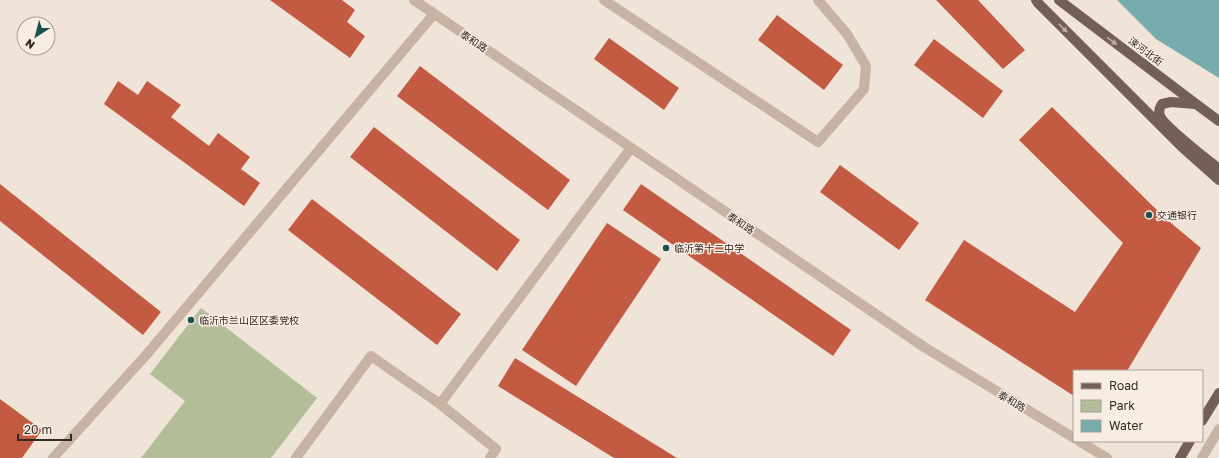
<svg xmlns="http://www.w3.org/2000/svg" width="1219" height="458" viewBox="0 0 1219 458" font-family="'Golos Text','Noto Sans SC',sans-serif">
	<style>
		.green { fill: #b3be98 }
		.water { fill: #77acac }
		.building { fill: #c35b42 }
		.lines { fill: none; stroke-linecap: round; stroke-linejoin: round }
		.minor { stroke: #c7b2a3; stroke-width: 10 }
		.major { stroke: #745f56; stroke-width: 10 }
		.oneway { fill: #bdada4 }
		.poi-dot { fill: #1c5152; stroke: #f8ede3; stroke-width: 1.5 }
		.labels { text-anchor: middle; stroke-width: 3; stroke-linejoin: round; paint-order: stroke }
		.street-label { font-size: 10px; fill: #322925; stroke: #f8ede3 }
		.poi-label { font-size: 10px; fill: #322925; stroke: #f8ede3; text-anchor: start }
	</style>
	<rect width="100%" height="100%" fill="#f0e3d7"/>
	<path class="green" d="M201,308L317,398L271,458H141L185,401L150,374Z"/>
	<path class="water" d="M1117,0H1219V78L1156,39Z"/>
	<g class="building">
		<path d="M270,0H342L355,10L347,22L365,36L350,58Z"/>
		<path d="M936,0H978L1025,50L1003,69Z"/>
		<path d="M777,15L843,65L824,90L758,40Z"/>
		<path d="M609,38L679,88L664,110L594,59Z"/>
		<path d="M934,39L1003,91L983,118L914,65Z"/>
		<path d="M420,66L570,180L548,210L397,96Z"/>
		<path d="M118,81L138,95L147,81L181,105L171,117L209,146L218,133L250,157L241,169L260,183L244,206L104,104Z"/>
		<path d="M1052,107L1165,218L1201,248L1127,371H1074V396L925,300L964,240L1075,312L1123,243L1019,140Z"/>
		<path d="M374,127L520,240L497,271L350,157Z"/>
		<path d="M840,165L919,223L899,250L820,192Z"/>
		<path d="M0,184L161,312L143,335L0,221Z"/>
		<path d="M641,184L851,330L833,356L623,210Z"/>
		<path d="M312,199L461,314L437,345L288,230Z"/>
		<path d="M607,223L661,259L576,386L522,350Z"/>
		<path d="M515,358L677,458H614L498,386Z"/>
		<path d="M0,399L42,430L22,458H0Z"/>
	</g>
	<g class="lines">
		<g class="minor">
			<path d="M414,0L924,347L1074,438"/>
			<path d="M604,0L818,142L864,89L866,66L847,34L818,0"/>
			<path d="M440,404L631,148"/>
			<path d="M1079,441L1107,458"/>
			<path d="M53,458L147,354L434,14"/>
			<path d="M296,458L371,356L440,404L496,449L490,458"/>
			<path d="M1202,458L1219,429"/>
		</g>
		<g class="major">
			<path d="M1036,0L1038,3L1182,147L1219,180"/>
			<path d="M1059,0L1196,104L1219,121"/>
			<path d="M1195,104L1171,102L1162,104C1160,107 1158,111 1160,116C1164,126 1208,160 1219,169"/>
			<path d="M1202,421L1219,393"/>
			<path d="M1180,458L1190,441"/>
		</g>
	</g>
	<defs><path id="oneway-solid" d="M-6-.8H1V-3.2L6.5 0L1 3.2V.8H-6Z"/></defs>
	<g class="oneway">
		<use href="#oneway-solid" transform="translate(1063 28) rotate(45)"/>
		<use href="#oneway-solid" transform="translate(1112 41) rotate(37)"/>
	</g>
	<g class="poi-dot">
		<circle cx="1149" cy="215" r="4"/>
		<circle cx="666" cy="248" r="4"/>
		<circle cx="191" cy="320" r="4"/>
	</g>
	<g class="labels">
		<g class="street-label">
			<text transform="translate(474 41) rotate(34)" y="4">泰和路</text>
			<text transform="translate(1146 51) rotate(37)" y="4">涑河北街</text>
			<text transform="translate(741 223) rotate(34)" y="4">泰和路</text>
			<text transform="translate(1012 401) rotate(31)" y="4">泰和路</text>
		</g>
		<g class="poi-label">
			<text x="1157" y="219">交通银行</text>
			<text x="674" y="252">临沂第十二中学</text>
			<text x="199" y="324">临沂市兰山区区委党校</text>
		</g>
	</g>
	<rect x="1073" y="370" width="130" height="72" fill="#f8ede3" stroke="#a99f97"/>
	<rect x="1081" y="383" width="20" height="6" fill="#745f56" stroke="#a99f97"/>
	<text x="1109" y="390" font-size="12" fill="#322925">Road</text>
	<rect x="1081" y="400" width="20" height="12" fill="#b3be98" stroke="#a99f97"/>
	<text x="1109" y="410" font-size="12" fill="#322925">Park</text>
	<rect x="1081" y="420" width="20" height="12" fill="#77acac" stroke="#a99f97"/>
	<text x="1109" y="430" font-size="12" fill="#322925">Water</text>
	<g transform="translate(36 36) rotate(216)"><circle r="19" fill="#f8ede3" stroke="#a99f97"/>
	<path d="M0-3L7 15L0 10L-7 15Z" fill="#1c5152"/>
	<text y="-6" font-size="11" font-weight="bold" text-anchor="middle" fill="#322925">N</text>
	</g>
	<path d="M18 434v6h53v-6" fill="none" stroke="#322925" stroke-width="2"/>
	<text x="24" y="434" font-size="12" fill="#322925" stroke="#f8ede3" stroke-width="3" paint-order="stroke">20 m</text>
</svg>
